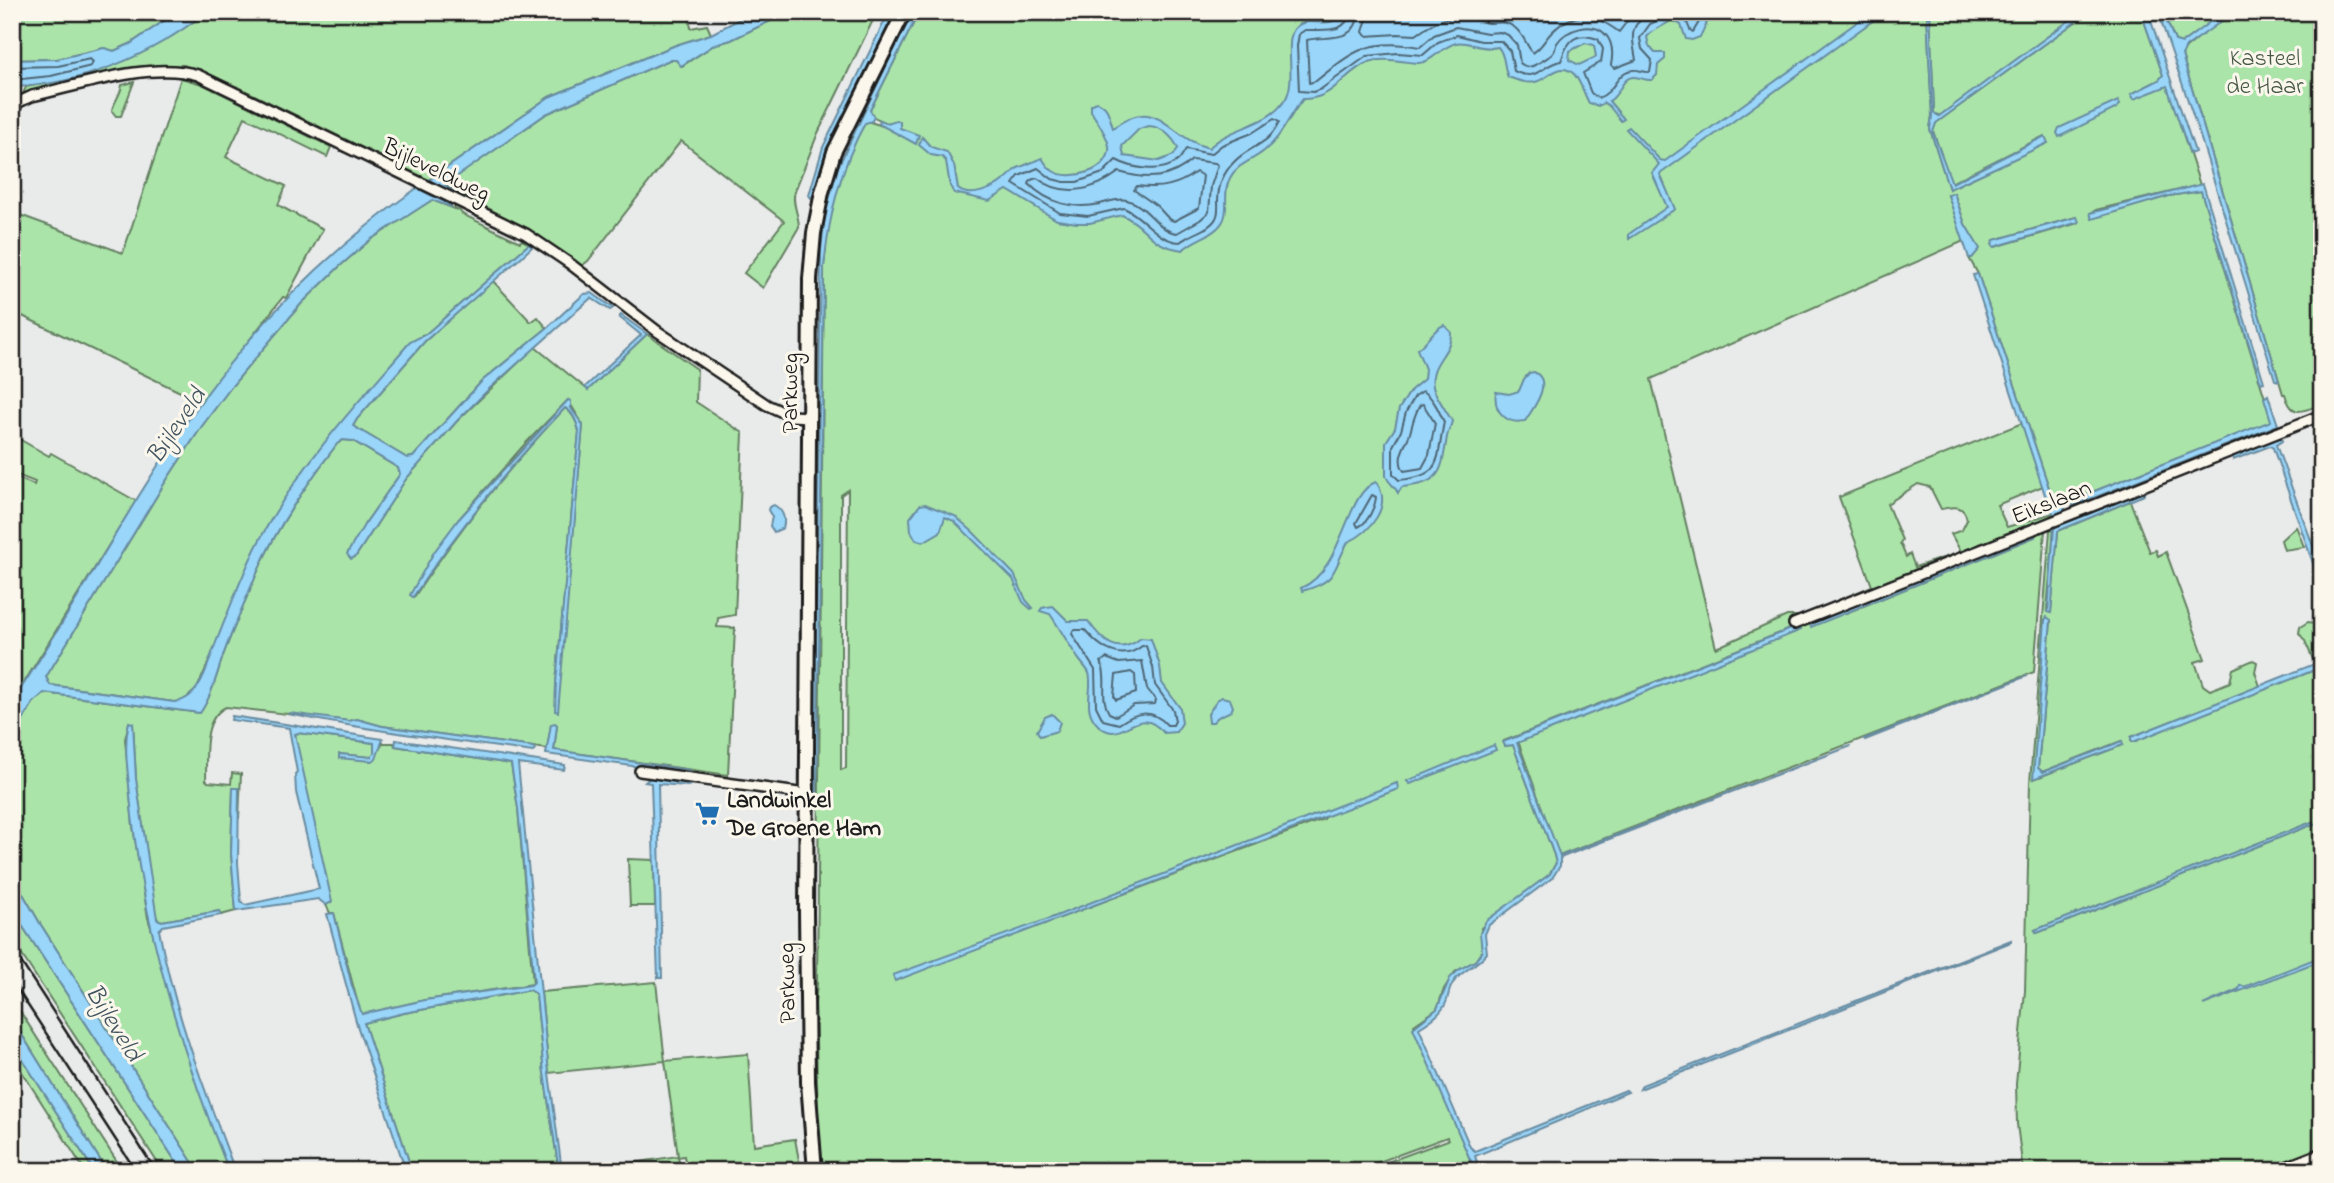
<svg xmlns="http://www.w3.org/2000/svg" width="2334" height="1183" viewBox="0 0 2334 1183" font-family="'Indie Flower',sans-serif">
	<style>
		.green { fill: #abe4a8; stroke: #648062; stroke-width: 2; fill-rule: evenodd }
		.water { fill: #9ad6fa; stroke: #688ca1; stroke-width: 2; fill-rule: evenodd }
		.lines { fill: none; stroke-linecap: round; stroke-linejoin: round }
		.shore { stroke: #4e6675; stroke-width: 2 }
		.street-casing { stroke: #1c1c1c; stroke-width: 14 }
		.secondary-casing { stroke: #1c1c1c; stroke-width: 18 }
		.street { stroke: #fbf7ec; stroke-width: 9 }
		.secondary { stroke: #fbf7ec; stroke-width: 12 }
		.rail { stroke: #1c1c1c; stroke-width: 2.5 }
		.labels { text-anchor: middle; stroke-width: 6; stroke-linejoin: round; paint-order: stroke }
		.park-label { font-size: 24px; fill: #475846; stroke: #fbf7ec }
		.street-label { font-size: 24px; fill: #1c1c1c; stroke: #fbf7ec }
		.poi-label { font-size: 24px; font-weight: bold; fill: #1c1c1c; stroke: #fbf7ec; text-anchor: start }
		.water-label { font-size: 26px; font-style: italic; fill: #42545f; stroke: #fbf7ec }
	</style>
	<rect width="100%" height="100%" fill="#e9eaea"/>
	<filter id="ink" filterUnits="userSpaceOnUse"><feTurbulence type="fractalNoise" baseFrequency=".0143" numOctaves="2"/><feDisplacementMap in="SourceGraphic" scale="14" xChannelSelector="R" yChannelSelector="G"/><feConvolveMatrix kernelMatrix="1 2 1 2 8 2 1 2 1" color-interpolation-filters="sRGB"/></filter>
	<g filter="url(#ink)">
		<g class="green">
			<path d="M12,12H177L130,44L114,51L104,48L57,59L12,60Z"/>
			<path d="M206,12H688L691,28L707,25L711,34L676,45L549,97L429,180L238,87L184,65L145,67L31,93L21,98L26,87C92,76 154,54 206,12Z"/>
			<path d="M789,12H877L818,133L795,191C791,202 799,215 799,227L763,288L744,273L784,221L681,141L588,261L580,267L531,231L444,185L546,114L669,60H676L682,66L714,45L731,40Z"/>
			<path d="M919,12H1927L1932,116L1930,129L1949,189L2047,143L2044,136L1951,183L1933,131L1936,123L2089,12H2141L2163,75L2159,80L2132,94L2167,85L2200,185L2096,210L2091,213L2092,218L2169,196L2201,191L2272,421L2072,500V503L2064,506L2054,503L1978,274L1969,258H1972L1979,249L1965,224L1954,193L1948,195L1964,241L1651,379L1716,648L1787,616H1802L1872,586L1839,497L2022,423L2043,486L1997,505L2007,527L2053,513L2038,534L2045,530L2034,672L1559,856L1518,741L1800,630V625L1504,741L1505,746L1513,745L1554,855L1556,863L1550,874L1481,928L1482,951L1475,961L1455,972L1444,989L1437,1009L1414,1025L1475,1171H1363L1448,1140L1447,1137L1354,1171H822L819,1158L815,1004L817,984L824,267C828,217 837,163 867,121L886,127L891,122L887,123L871,116L870,110ZM2076,217L2078,223L1995,247L1992,244L1994,240ZM1918,484L1930,487L1941,509C1953,507 1964,503 1967,520L1962,530L1951,534L1961,552L1915,567L1910,554L1906,557L1900,543L1902,540L1887,504ZM848,490L846,768L841,770V495ZM2033,535L2034,537L1846,613L1811,623ZM1332,809L1324,819L894,980Z"/>
			<path d="M1930,12H2081L1940,116L1934,113Z"/>
			<path d="M2163,12H2322V404C2303,411 2292,419 2285,394H2283L2182,55L2186,48L2196,40L2194,34L2182,43L2175,41Z"/>
			<path d="M181,78L202,84L331,147L327,157L245,117L226,157L286,186L278,205L323,229L286,298L283,297L201,402L12,311V212L123,253Z"/>
			<path d="M134,82L121,116H116L112,111C114,101 121,95 122,85Z"/>
			<path d="M432,200L460,211L462,214L520,242L522,240L529,244L426,334L422,335L268,525L197,689L183,701L174,702L50,685L46,677L164,484L202,426L231,387L301,304L340,266L370,240Z"/>
			<path d="M493,281L531,322L538,317L547,328L482,381L413,457L407,458L353,426L357,419L425,341Z"/>
			<path d="M647,334L697,369L696,402L743,433L735,615L718,618L717,627L735,628L728,775L554,750L557,725H551L547,749L382,726L357,719L349,721L226,707C201,719 207,757 206,780L208,782L231,784L232,773L241,774L239,819V789L233,788L231,854L236,911L221,915L219,911L162,921L157,919L155,912L136,779L133,724L129,723L125,739L133,826L148,918L212,1127L229,1171H198L41,925L12,875V740C20,724 29,703 44,693L200,713C212,695 217,673 224,653C234,626 246,599 257,573C277,526 307,484 337,444L343,440L353,441L398,468L400,474L364,525L356,556L406,479L457,421L535,347L588,390ZM568,400L583,425L557,711L556,684L579,431C577,422 573,413 565,408C509,467 459,529 414,597L458,520L524,445Z"/>
			<path d="M12,435L49,456L51,453L136,501L12,702V476L34,485L35,482L12,473Z"/>
			<path d="M2130,501L2150,552L2156,550L2158,556L2166,552L2205,659L2195,662L2203,685L2210,690L2230,682L2233,669L2253,660L2257,662L2255,672L2260,686L2131,737L2132,742L2322,667V1159L2290,1171H2023L2017,1124L2016,1084L2025,991L2030,782L2050,530L2054,529L2047,610L2051,612L2058,531ZM2047,618L2051,621L2038,768L2042,772L2121,741L2123,745L2034,779L2045,620ZM2312,822L2314,824L2037,933L2035,930Z"/>
			<path d="M2296,526L2304,547L2284,550L2281,540Z"/>
			<path d="M2308,622L2320,624L2315,654L2321,661L2315,664L2305,641L2299,633L2300,627Z"/>
			<path d="M298,733L374,743V753L371,757L339,754L371,761L383,743H394L395,746L511,764L518,808L533,984L425,1000L364,1014L360,1012L334,913H330L326,905L331,902L298,754L295,734Z"/>
			<path d="M628,859L654,860L655,906H630Z"/>
			<path d="M12,910L182,1171H163L12,940Z"/>
			<path d="M656,982L665,1061L748,1054L754,1145L795,1139L801,1171H764L762,1160L687,1171L684,1156L678,1157L681,1171H582L678,1156L665,1061L549,1073L541,992Z"/>
			<path d="M530,990L536,994L544,1073L559,1171H412L364,1023L404,1013Z"/>
			<path d="M12,999L123,1171H107L12,1019Z"/>
			<path d="M12,1043L94,1171H85L12,1056Z"/>
		</g>
		<g class="water">
			<path d="M177,12H206C153,55 82,85 12,87V60L57,59L104,48L114,51L130,44Z"/>
			<path d="M753,12H789L731,40L714,45L681,66L676,60H669L546,114L445,185L460,196L429,180L549,97L676,45L711,34Z"/>
			<path d="M889,12H896L830,145L813,196L811,198L809,195L823,147Z"/>
			<path d="M912,12H919L870,110L874,117L872,121L865,123C840,169 829,215 824,267L817,802L814,801V793L821,250L825,214L838,167Z"/>
			<path d="M1345,12H1716L1708,20L1700,37L1692,40L1686,39L1681,25L1672,20C1664,26 1654,29 1647,37L1649,46L1655,53H1665V59L1658,65L1657,75L1652,80C1645,81 1641,77 1634,77C1621,77 1620,96 1609,101L1624,119L1621,121L1609,106L1604,103L1598,106L1589,103C1584,94 1581,82 1574,74C1559,60 1549,79 1535,82C1525,84 1517,80 1508,77C1503,67 1506,56 1498,47C1481,51 1468,40 1456,43C1441,47 1430,64 1418,63C1402,62 1384,57 1369,62C1343,72 1334,100 1303,99C1289,116 1282,137 1264,151C1252,161 1237,164 1230,178C1222,192 1230,209 1223,221C1215,236 1194,238 1183,250C1146,245 1151,228 1122,215L1090,223H1077L1057,220L1007,190L989,201L954,193L950,186L946,161L942,157L931,155L919,145L922,137L931,147L947,152L954,165L958,189C970,199 993,189 1004,180C1009,177 1012,172 1016,169C1024,165 1034,162 1042,158C1045,163 1048,168 1053,171C1070,182 1112,171 1109,146C1107,134 1097,122 1091,111V105L1096,102C1109,105 1109,117 1113,128C1159,93 1166,137 1209,148C1230,126 1268,127 1285,100C1298,79 1282,40 1296,27C1310,14 1329,33 1345,12ZM1585,43L1594,45L1596,57L1579,65L1569,60L1570,51ZM1148,126C1161,126 1172,136 1178,148L1174,155L1159,161L1124,156L1122,146L1139,129Z"/>
			<path d="M1871,12H1885L1660,174L1675,209L1629,239V234L1667,207L1652,173L1659,164L1626,129L1629,127L1660,160L1665,161Z"/>
			<path d="M1927,12H1930L1934,113L1939,116L2081,12H2089L1936,123L1933,132L1952,183L2045,136L2048,143L1949,189L1930,129L1932,116Z"/>
			<path d="M2141,12H2148L2195,152L2190,154L2167,86L2134,99L2131,94L2159,80L2163,75Z"/>
			<path d="M2158,12H2163L2175,41L2182,43L2223,12H2234L2186,47L2182,55L2279,381L2275,380L2202,142Z"/>
			<path d="M2118,101L2120,105L2115,109L2059,137L2057,133L2059,128Z"/>
			<path d="M880,120L887,123L897,120L900,122V128L919,135L916,144L879,124Z"/>
			<path d="M2203,184L2264,382L2261,383L2201,191L2169,196L2092,219L2090,213Z"/>
			<path d="M417,188L451,205V207L432,200L370,240L340,266L301,304L231,387L202,426L164,484L46,677L50,685L174,702C200,700 207,666 215,645C231,605 247,561 269,523C308,456 360,400 410,342L426,334L529,244L532,247L518,260L425,341L357,419L353,426L407,458L413,457L482,381L547,328L584,294L592,293L613,308L610,310L591,298L489,389L457,421L406,479L356,556L351,559L347,554L364,525L400,474L398,468L353,441L343,440L337,444C307,484 277,526 257,573C246,599 234,626 224,653C217,673 212,696 200,713L44,693L33,703L12,740V702C75,608 128,506 193,413C254,324 330,250 417,188Z"/>
			<path d="M1954,193L1965,224L1980,249L1972,258H1969L1948,195Z"/>
			<path d="M2077,217L2079,222L1994,247L1992,244L1994,240Z"/>
			<path d="M1978,274L2054,503L2064,506L2065,509L2064,512L2058,516L2053,513L2048,504L1973,275Z"/>
			<path d="M621,315L647,334L588,390L585,387L641,335L619,317Z"/>
			<path d="M1444,325L1451,332C1452,354 1429,361 1433,387C1434,393 1448,414 1452,421C1451,427 1448,431 1447,437C1441,473 1442,483 1402,487L1398,493C1395,486 1389,484 1386,476V442L1395,428L1399,409L1411,390L1424,379L1425,369L1417,349C1428,342 1433,329 1444,325Z"/>
			<path d="M1534,372C1554,381 1533,409 1525,421C1506,425 1493,411 1496,392L1509,394L1519,391L1524,379L1529,373Z"/>
			<path d="M2268,395L2278,425L2073,506L2072,500L2271,421L2264,398Z"/>
			<path d="M568,400L571,401V408L583,425L558,712L555,711L556,683L579,431C577,423 573,412 565,408C509,467 458,529 413,597L410,595L434,552L458,520Z"/>
			<path d="M2278,437H2281L2282,441L2276,445L2322,570V589L2273,448L2270,446L2233,460V454Z"/>
			<path d="M1376,482C1393,505 1371,532 1348,542C1332,570 1339,581 1302,591L1301,588C1344,570 1345,492 1376,482Z"/>
			<path d="M2139,491H2143L2144,495L2058,531L2051,613L2048,612L2054,527Z"/>
			<path d="M925,504L955,516L973,532L1014,574L1026,600L1033,608L1031,609L1023,602L1013,579L954,521L945,517L940,532L923,542L916,540L911,531L910,518L920,505Z"/>
			<path d="M774,505C783,510 786,519 783,528L774,532L770,526L772,517L768,510L769,507Z"/>
			<path d="M2034,534L2035,537L1811,627L1810,624L1824,618Z"/>
			<path d="M1053,606L1068,621H1088C1102,641 1118,657 1141,638L1151,639L1160,666L1162,683L1180,708L1182,723L1176,732L1164,733C1136,700 1123,749 1098,725C1081,708 1094,690 1089,673C1086,667 1079,661 1076,655C1067,642 1059,627 1050,614L1040,611L1042,608Z"/>
			<path d="M2047,617L2051,620L2038,768L2043,772L2122,741L2123,745L2033,779L2045,620Z"/>
			<path d="M1801,625V630L1517,743L1560,856L1851,746L1560,858V866L1552,878L1489,925L1485,934L1487,953C1477,965 1465,969 1456,979C1450,986 1449,992 1447,1000C1443,1013 1430,1021 1419,1028L1470,1147L1475,1151L1626,1090L1628,1092L1475,1156L1480,1171H1475L1413,1028L1437,1009L1450,978L1460,969L1475,961L1482,951L1480,933L1486,921L1550,874L1556,863L1554,855L1513,745L1505,746L1503,742Z"/>
			<path d="M2322,661V667L2133,742L2131,740V737Z"/>
			<path d="M2027,676L1865,740L1864,739Z"/>
			<path d="M1222,697L1230,699L1233,707L1231,711L1218,717L1213,722H1209L1208,714L1217,700Z"/>
			<path d="M290,713L349,721L357,719L382,726L533,747L535,749L533,752C452,740 370,731 289,714Z"/>
			<path d="M1052,714L1060,722L1057,731L1040,736L1037,731L1045,717Z"/>
			<path d="M232,716L383,739L376,759L371,761L339,758V754L371,757L374,753V743L298,733L295,734L332,902L326,905L318,899L236,911L231,854L233,788H239L238,863L241,901L245,905L319,889L296,792L295,774L297,772L289,728L231,720Z"/>
			<path d="M129,722L133,723L136,779L157,919L162,921L220,911L221,915L163,926L159,930C174,1012 206,1093 235,1171H229C182,1056 141,920 130,796C128,771 123,747 129,722Z"/>
			<path d="M555,723L557,725L554,750L690,770V772L689,774L546,754L551,724Z"/>
			<path d="M396,740L565,765L564,770L518,764L549,1073L562,1171H559L544,1073L536,994L530,990L404,1013L364,1023L412,1171H406L357,1025L327,914L334,913L352,986L362,1014L425,1000L531,985L534,982L518,808L511,764L395,746Z"/>
			<path d="M1494,745L1496,750L1410,784L1407,781Z"/>
			<path d="M651,777L689,782L690,785L688,786L658,784L662,978H658L651,783L645,782Z"/>
			<path d="M1397,783L1398,789L895,981L893,975L1051,918Z"/>
			<path d="M2312,822L2314,824L2037,933L2035,930Z"/>
			<path d="M12,875L41,925L198,1171H182L12,910Z"/>
			<path d="M2011,940V942L1640,1089L1642,1085Z"/>
			<path d="M2322,956V960L2317,962L2203,1005L2239,989L2240,985L2244,987Z"/>
			<path d="M12,1019L107,1171H94L12,1043Z"/>
		</g>
		<g class="lines">
			<g class="shore">
				<path d="M1350,12C1347,35 1321,29 1305,30L1299,34L1297,46L1299,91L1313,92L1321,89L1367,56L1398,53L1423,55L1438,42L1457,35L1481,41H1501L1510,51L1514,71C1538,83 1540,65 1561,61C1567,41 1575,31 1598,39L1603,49L1601,62L1583,73L1591,93L1598,98C1616,92 1616,71 1633,70C1639,69 1644,73 1650,72L1652,60L1642,49L1640,38L1650,24L1674,13L1686,20L1690,30L1693,32L1705,12"/>
				<path d="M1359,12C1356,45 1326,35 1307,40L1309,83L1316,81C1354,50 1369,38 1420,47L1434,35L1456,27L1487,33L1500,32L1508,35L1517,45L1520,63C1525,67 1529,68 1535,65C1539,63 1551,56 1553,53C1556,50 1555,46 1557,43C1566,29 1593,21 1605,34C1614,43 1613,55 1611,65L1615,68L1636,60C1632,36 1627,22 1656,12"/>
				<path d="M1369,12L1363,32L1366,36L1398,34L1416,35C1430,25 1447,14 1466,17C1473,18 1481,22 1488,23C1498,23 1505,20 1514,27C1524,34 1526,46 1533,53C1543,46 1544,40 1552,32C1576,8 1596,15 1619,32L1634,12"/>
				<path d="M12,67L58,66L90,59L93,62L91,66L51,76L12,80"/>
				<path d="M1274,119L1279,122C1270,145 1249,146 1234,162C1223,173 1218,185 1218,201C1218,207 1219,213 1216,218C1211,229 1190,234 1180,242C1155,240 1146,218 1124,208L1088,216L1060,213L1013,184L1019,176L1038,168L1052,179L1064,182H1077L1103,173L1116,160C1131,168 1160,174 1176,162C1181,159 1183,153 1186,149L1211,154L1222,145L1252,133Z"/>
				<path d="M1192,160L1215,163L1218,165L1211,186L1209,212L1200,220L1177,233C1157,231 1149,206 1127,200C1119,198 1108,202 1100,204C1074,210 1048,203 1029,184L1031,180L1037,178C1063,198 1094,191 1119,172C1147,180 1170,180 1192,160Z"/>
				<path d="M1196,172L1203,176L1199,208L1174,221L1169,219L1157,206L1134,190L1137,186C1160,189 1178,186 1196,172Z"/>
				<path d="M1423,391C1433,397 1439,411 1444,422C1436,460 1444,476 1399,480L1393,474V446L1401,431L1406,412L1415,396Z"/>
				<path d="M1423,404L1435,423L1429,455L1422,468L1404,471C1395,457 1406,446 1410,433C1413,422 1414,415 1420,405Z"/>
				<path d="M1372,495L1376,497C1375,507 1368,523 1358,527L1356,523Z"/>
				<path d="M1076,630H1085C1100,648 1121,663 1142,646H1146L1153,667L1155,685L1173,710L1175,721L1173,725H1167C1152,708 1136,712 1119,724L1103,720L1096,706L1095,670L1072,634L1073,631Z"/>
				<path d="M1106,658L1119,663L1142,661L1147,689L1156,700L1155,704L1134,705L1116,716L1109,713C1099,697 1109,679 1101,662Z"/>
				<path d="M1131,672L1135,675L1136,693L1116,700L1114,696L1116,675Z"/>
			</g>
			<defs>
				<g id="street">
					<path d="M12,110L19,102L32,96C81,85 150,61 198,75L526,234L569,263L657,331L767,405L791,416L810,417"/>
					<path d="M1794,624L2322,415"/>
					<path d="M640,771L806,794"/>
					<path d="M2276,1171L2322,1153"/>
				</g>
				<path id="secondary" d="M815,1171L808,1082L806,912L810,279L814,233L822,192L834,152L904,12"/>
			</defs>
			<use href="#street" class="street-casing"/>
			<use href="#secondary" class="secondary-casing"/>
			<use href="#street" class="street"/>
			<use href="#secondary" class="secondary"/>
			<g class="rail">
				<path d="M12,948L156,1171"/>
				<path d="M12,981L136,1171"/>
			</g>
		</g>
	</g>
	<defs>
		<symbol id="supermarket-bare" viewBox="-9 -9 18 18"><path d="M-6-5.5h2.5l.6 2H6L4.5 2H-2.5L-4.4-4H-6ZM-1.5 3.2a1.3 1.3 0 1 0 .1 0ZM3 3.2a1.3 1.3 0 1 0 .1 0Z" fill="#1f6fb2" stroke="#fbf7ec" stroke-width="2.5" paint-order="stroke"/></symbol>
	</defs>
	<g fill-rule="evenodd">
		<use href="#supermarket-bare" x="690" y="796" width="35" height="35"/>
	</g>
	<g class="labels">
		<g class="park-label">
			<text x="2265" y="65">Kasteel<tspan x="2265" dy="28">de Haar</tspan></text>
		</g>
		<g class="street-label">
			<text transform="translate(437 169) rotate(26)" y="8">Bijleveldweg</text>
			<text transform="translate(789 393) rotate(-90)" y="8">Parkweg</text>
			<text transform="translate(2051 501) rotate(-22)" y="8">Eikslaan</text>
			<text transform="translate(786 983) rotate(-91)" y="8">Parkweg</text>
		</g>
		<g class="poi-label">
			<text x="727" y="807">Landwinkel<tspan x="727" dy="28">De Groene Ham</tspan></text>
		</g>
		<g class="water-label">
			<text transform="translate(175 425) rotate(-56)" y="9">Bijleveld</text>
			<text transform="translate(115 1022) rotate(58)" y="9">Bijleveld</text>
		</g>
	</g>
	<rect width="2334" height="1183" fill="none" stroke="#fbf7ec" stroke-width="42"/>
	<rect x="21" y="21" width="2292" height="1141" fill="none" stroke="#1c1c1c" stroke-width="2.5" filter="url(#ink)"/>
</svg>
